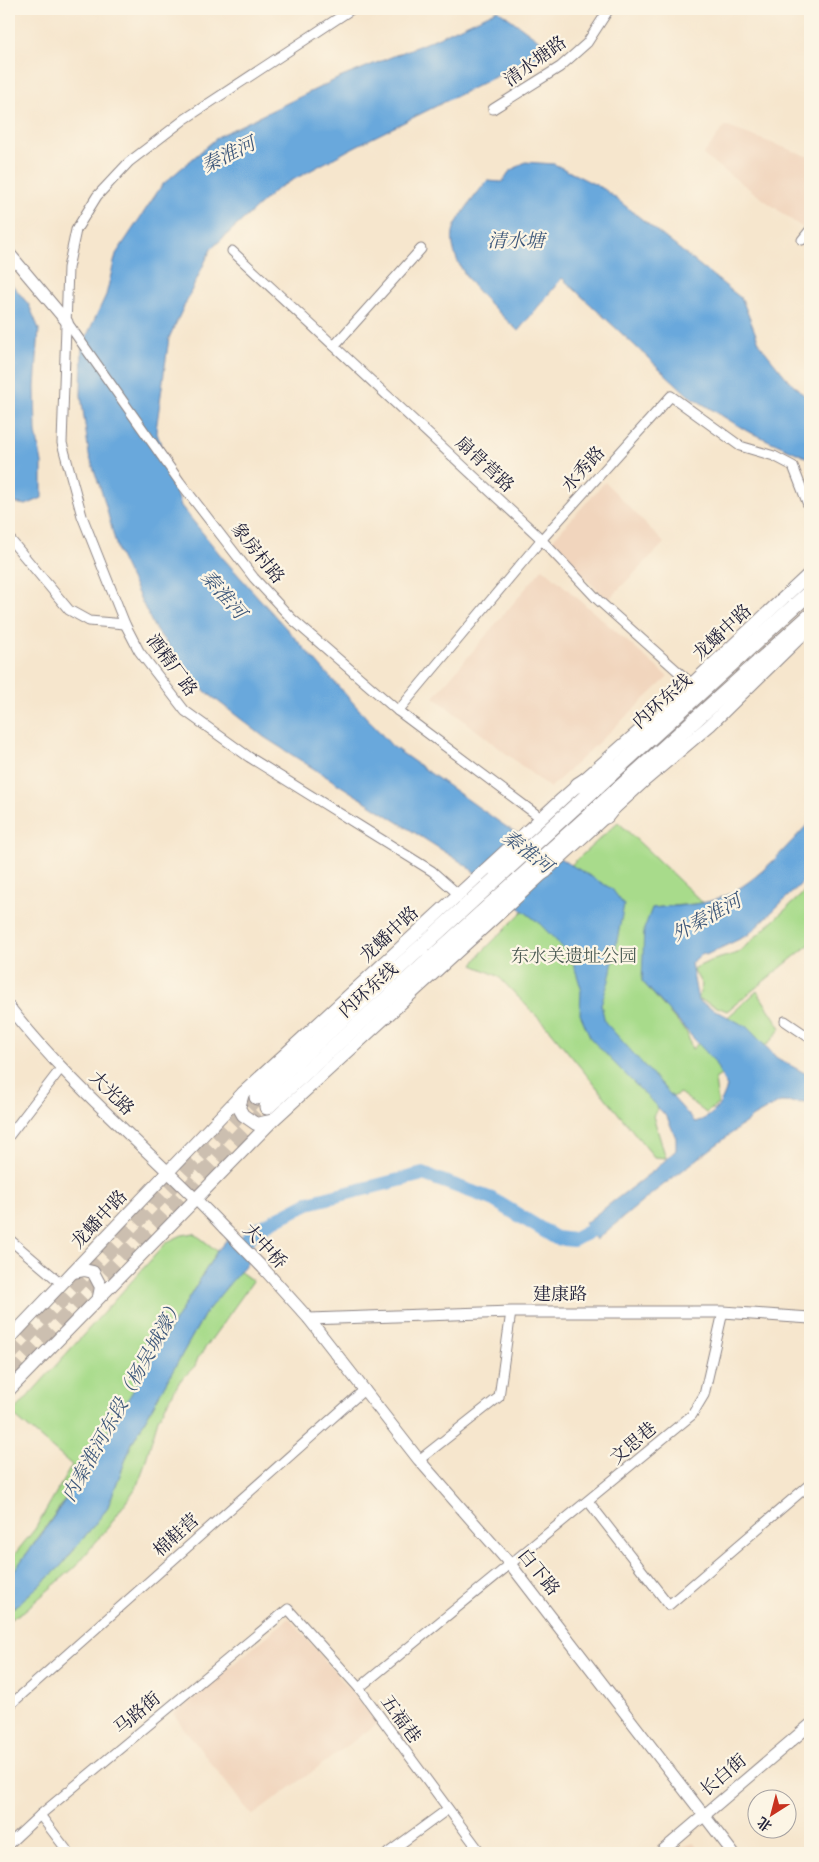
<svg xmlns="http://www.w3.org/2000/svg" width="819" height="1862" viewBox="0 0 819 1862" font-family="Vollkorn,'Noto Serif SC',serif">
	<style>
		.built { fill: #f1d5bd }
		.green { fill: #a8db8b; stroke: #657e63 }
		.water { fill: #69a8dc; stroke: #46658c }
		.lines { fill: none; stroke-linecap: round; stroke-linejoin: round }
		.river { stroke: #69a8dc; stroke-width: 14 }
		.highway-tunnel { stroke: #ccbfb0; stroke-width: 15; stroke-dasharray: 15 8; stroke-linecap: butt }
		.street-casing { stroke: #8c8484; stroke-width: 11 }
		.secondary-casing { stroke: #8c8484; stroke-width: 13 }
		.primary-casing { stroke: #8c8484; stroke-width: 14 }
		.highway-casing { stroke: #8c8484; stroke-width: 17 }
		.street { stroke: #fff; stroke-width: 9 }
		.secondary { stroke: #fff; stroke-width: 11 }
		.primary { stroke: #fff; stroke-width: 12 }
		.highway { stroke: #fff; stroke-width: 15 }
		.secondary-bridge-casing { stroke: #8c8484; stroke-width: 13; stroke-linecap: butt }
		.secondary-bridge { stroke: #fff; stroke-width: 11 }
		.labels { text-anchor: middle; stroke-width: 4.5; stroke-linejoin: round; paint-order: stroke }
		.street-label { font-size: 18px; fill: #22223b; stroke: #fcf5e5 }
		.park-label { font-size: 18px; fill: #4a5a53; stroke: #fcf5e5 }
		.water-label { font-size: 19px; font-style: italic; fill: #3e587b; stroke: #fcf5e5 }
	</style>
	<rect width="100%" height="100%" fill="#fcf5e5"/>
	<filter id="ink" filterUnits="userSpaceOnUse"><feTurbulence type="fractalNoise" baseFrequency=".02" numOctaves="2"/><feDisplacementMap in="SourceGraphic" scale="10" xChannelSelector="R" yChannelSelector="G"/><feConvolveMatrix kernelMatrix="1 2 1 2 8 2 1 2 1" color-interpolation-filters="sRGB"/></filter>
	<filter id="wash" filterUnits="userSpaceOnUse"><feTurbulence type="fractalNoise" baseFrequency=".0096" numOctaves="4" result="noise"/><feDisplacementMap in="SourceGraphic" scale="20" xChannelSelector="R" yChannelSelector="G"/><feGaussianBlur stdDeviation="1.12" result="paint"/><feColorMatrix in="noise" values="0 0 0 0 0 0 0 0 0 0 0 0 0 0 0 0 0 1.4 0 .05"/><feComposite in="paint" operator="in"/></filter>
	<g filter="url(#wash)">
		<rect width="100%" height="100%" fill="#f6e6cd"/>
		<g class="built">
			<path d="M725,126L810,157V221L804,229L703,155Z"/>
			<path d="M605,482L664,543L608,600L549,544Z"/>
			<path d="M543,568L668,677L550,788L434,697Z"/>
			<path d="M289,1618L378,1723L252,1816L173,1714Z"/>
			<path d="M694,1843L703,1853H672L679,1848Z"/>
		</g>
		<g class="green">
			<path d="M618,822L703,903L652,908L642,981L687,1033L692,1049L757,991L781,1028L769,1043L715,1079L718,1104L706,1113L680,1093L661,1103L653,1116L666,1158L654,1157L549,1029L498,976L473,965L482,952L547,887Z"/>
			<path d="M810,887V944L727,1011L698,999L702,985L693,969L710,961L738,953Z"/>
			<path d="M194,1233L217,1251C150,1361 88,1475 9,1577V1561L35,1529L72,1465L12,1414L167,1242L182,1235Z"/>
			<path d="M239,1271L253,1281L198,1358L195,1366L180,1381L158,1419L139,1483L110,1525L75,1567L24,1611L9,1620V1610L17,1605L60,1567L107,1509L132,1443L206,1312Z"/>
		</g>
		<g class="water">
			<path d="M498,10L551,49L356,146L278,188L211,249L169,338L156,430L181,506L222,557L392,746L505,826L612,889L624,905L609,981L601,1004L605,1022L695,1122C713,1118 722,1104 727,1087L714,1061L642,981L644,929L652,908C669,906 686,906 702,903C749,894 779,854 810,822V875L748,935L706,955L703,953L691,963L698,1001L747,1027L777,1058L810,1076V1103L780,1102L753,1117L654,1192L596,1240L585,1223L657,1168L676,1150V1138L667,1117L591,1039L580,1014L581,988L571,956L539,923L464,864L264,737L201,688L154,627L118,552L104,499L89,455L81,395L82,346L106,295L116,254L162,185L219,136L337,79L428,42Z"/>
			<path d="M525,162L554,164L604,189L742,299L760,345L785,376L810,401V459L747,431L688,395L562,278L518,331C494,307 447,270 453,232C455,220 479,191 487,181L502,182L509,172Z"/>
			<path d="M9,281L29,305L39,329L35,387L36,432L42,463V498L26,505L9,502Z"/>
			<path d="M231,1235L252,1257L206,1312L132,1443L107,1509L60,1567L17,1605L9,1610V1577L41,1535L83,1474L217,1251Z"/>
		</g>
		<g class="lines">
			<path class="river" d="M233,1254L258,1229L308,1203L423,1174L492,1199L556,1238L573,1240L588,1232L604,1218"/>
		</g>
	</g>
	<g filter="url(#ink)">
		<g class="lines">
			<g class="highway-tunnel">
				<path d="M9,1355L257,1097"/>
				<path d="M9,1373L267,1107"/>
			</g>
			<defs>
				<g id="street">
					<path d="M352,9L185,119L129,162L97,196L76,230L68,268L62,443L82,516L125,624L139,651L185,711L249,757L432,871L458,894"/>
					<path d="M493,109L560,67L587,43L609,9"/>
					<path d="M802,240L810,230"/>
					<path d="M232,251L537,535L598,600L692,684"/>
					<path d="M67,322L180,482L254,578L292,619L398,711L541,818"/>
					<path d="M334,346L421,249"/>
					<path d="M9,538L69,610L89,621L125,624"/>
					<path d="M398,711L542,539L671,396L740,446L774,456L793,466L810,510"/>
					<path d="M785,1021L810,1038"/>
					<path d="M9,1136L62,1067"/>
					<path d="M9,1239L62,1284"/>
					<path d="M419,1460L499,1397L511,1312"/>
					<path d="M588,1501L669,1605L810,1484"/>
					<path d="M359,1688L692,1415L704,1395L723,1312"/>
					<path d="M9,1706L365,1389"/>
					<path d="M40,1815L69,1853"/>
					<path d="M9,1844L40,1815L288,1609L359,1688L481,1853"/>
					<path d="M388,1853L448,1809"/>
				</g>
				<g id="secondary">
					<path d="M9,253L67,322"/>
					<path d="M9,1007C72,1088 153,1153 224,1228"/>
					<path d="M263,1268L309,1319L419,1460L511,1565L733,1853"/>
					<path d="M309,1319L511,1312H723L810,1318"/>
					<path d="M660,1853L810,1725"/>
				</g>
				<g id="primary">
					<path d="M243,1093L239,1108L243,1115L256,1124L271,1121"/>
					<path d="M73,1272L84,1270L93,1272L101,1287L99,1297"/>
					<path d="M9,1339L243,1093L562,799L679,696L810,573"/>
					<path d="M9,1390L272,1121L644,781L710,725L810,627"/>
				</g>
				<g id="highway">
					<path d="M578,785L610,765"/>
					<path d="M606,816L626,791"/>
					<path d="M496,870L515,842"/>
					<path d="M521,885L546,870"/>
					<path d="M257,1097L810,592"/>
					<path d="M267,1107L810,616"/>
				</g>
			</defs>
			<use href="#street" class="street-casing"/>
			<use href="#secondary" class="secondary-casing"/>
			<use href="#primary" class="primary-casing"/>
			<use href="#highway" class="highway-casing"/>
			<use href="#street" class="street"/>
			<use href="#secondary" class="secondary"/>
			<use href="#primary" class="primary"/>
			<use href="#highway" class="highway"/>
			<defs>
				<path id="secondary-bridge" d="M224,1228L263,1268"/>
			</defs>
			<use href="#secondary-bridge" class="secondary-bridge-casing"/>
			<use href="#secondary-bridge" class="secondary-bridge"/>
		</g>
	</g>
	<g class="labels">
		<g class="street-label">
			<text transform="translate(535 61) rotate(-36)" y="6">清水塘路</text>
			<text transform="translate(485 464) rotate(43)" y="6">扇骨营路</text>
			<text transform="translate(583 469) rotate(-48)" y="6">水秀路</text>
			<text transform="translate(258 553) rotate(51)" y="6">象房村路</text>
			<text transform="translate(722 632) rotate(-43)" y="6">龙蟠中路</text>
			<text transform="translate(172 665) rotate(54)" y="6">酒精厂路</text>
			<text transform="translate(662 701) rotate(-42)" y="6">内环东线</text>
			<text transform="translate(389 934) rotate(-43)" y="6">龙蟠中路</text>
			<text transform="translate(368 990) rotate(-42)" y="6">内环东线</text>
			<text transform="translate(112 1093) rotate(45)" y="6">大光路</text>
			<text transform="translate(99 1219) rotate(-47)" y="6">龙蟠中路</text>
			<text transform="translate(265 1246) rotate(47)" y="6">大中桥</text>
			<text x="560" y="1300">建康路</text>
			<text transform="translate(633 1443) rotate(-40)" y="6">文思巷</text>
			<text transform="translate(176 1535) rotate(-42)" y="6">棉鞋营</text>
			<text transform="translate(539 1572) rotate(51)" y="6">白下路</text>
			<text transform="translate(137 1713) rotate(-40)" y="6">马路街</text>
			<text transform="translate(401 1719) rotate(54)" y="6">五福巷</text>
			<text transform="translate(723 1775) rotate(-40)" y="6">长白街</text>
		</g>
		<g class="park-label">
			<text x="574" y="962">东水关遗址公园</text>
		</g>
		<g class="water-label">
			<text transform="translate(228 154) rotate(-26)" y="7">秦淮河</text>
			<text x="516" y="247">清水塘</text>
			<text transform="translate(224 594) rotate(49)" y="7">秦淮河</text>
			<text transform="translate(528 851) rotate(38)" y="7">秦淮河</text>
			<text transform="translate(706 917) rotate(-29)" y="7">外秦淮河</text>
			<text transform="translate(122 1400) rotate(-61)" y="7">内秦淮河东段（杨吴城濠）</text>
		</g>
	</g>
	<rect width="819" height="1862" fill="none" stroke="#fcf5e5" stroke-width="30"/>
	<g transform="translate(772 1814) rotate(216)"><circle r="24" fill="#fcf5e5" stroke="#a5a1a1"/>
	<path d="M0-4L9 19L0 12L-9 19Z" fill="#c8321e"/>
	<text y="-8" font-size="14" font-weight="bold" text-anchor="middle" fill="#22223b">北</text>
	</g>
</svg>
